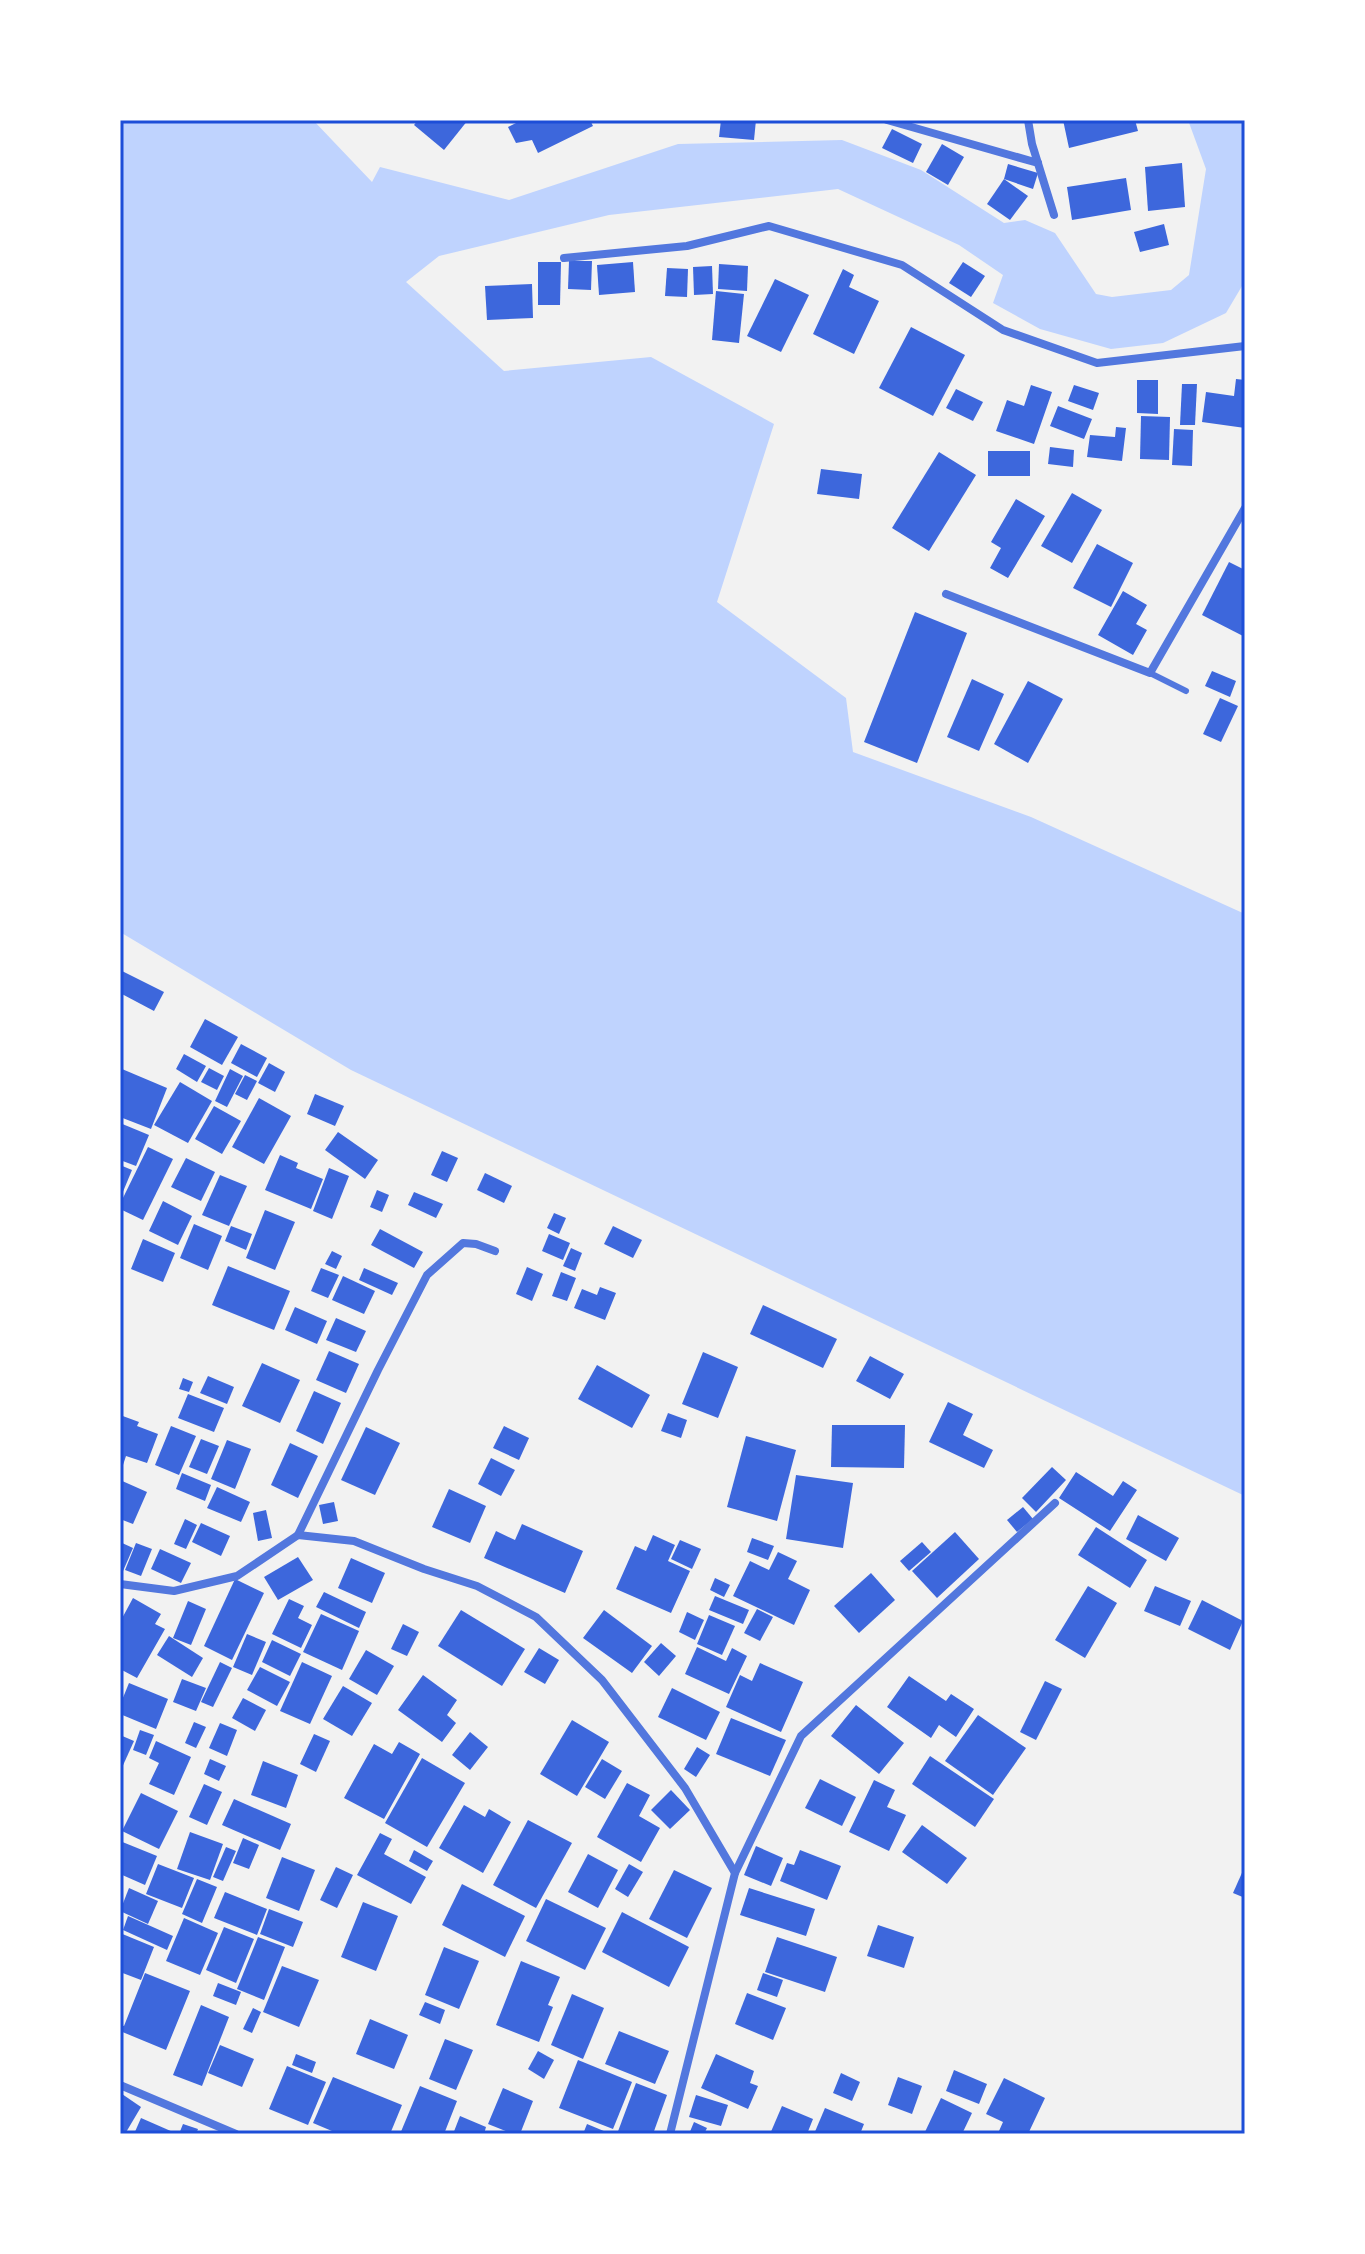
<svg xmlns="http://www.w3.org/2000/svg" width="1365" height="2254" viewBox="0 0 1365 2254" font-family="Quicksand,sans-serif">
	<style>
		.water { fill: #bfd3fe }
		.building { fill: #3d67dc }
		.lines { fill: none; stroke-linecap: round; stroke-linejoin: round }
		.service { stroke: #5277de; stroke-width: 6 }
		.minor { stroke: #5277de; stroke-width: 8 }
		.neatline { fill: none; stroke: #1d4ed8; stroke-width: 3 }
	</style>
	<rect width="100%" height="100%" fill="#f2f2f2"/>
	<path class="water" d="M120,120H313L372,182L380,167L509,200L678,144L842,140L921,170L1004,223L1025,220L1055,233L1096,294L1112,297L1171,290L1189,275L1206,169L1188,120H1245V281L1226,313L1163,343L1111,349L1040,329L993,303L1003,275L959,245L838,189L609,215L439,256L406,282L504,371L651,357L774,424L717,602L846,698L853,752L1031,817L1245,914V1496L351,1070L120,932Z"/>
	<g class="building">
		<path d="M418,120H468L444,150L414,125Z"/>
		<path d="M522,120H590L593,126L538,153L532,140L516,143L508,127Z"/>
		<path d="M721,120H756L754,140L719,137Z"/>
		<path d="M1063,120H1135L1138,131L1069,148Z"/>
		<path d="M892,129L922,144L913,163L882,148Z"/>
		<path d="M942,144L964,157L948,185L926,172Z"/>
		<path d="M1182,163L1185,207L1148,211L1145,167Z"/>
		<path d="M1008,164L1038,173L1033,189L1004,179Z"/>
		<path d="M1126,178L1131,210L1072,220L1067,187Z"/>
		<path d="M1004,179L1028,196L1010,220L987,204Z"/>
		<path d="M1164,224L1169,245L1140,252L1134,232Z"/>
		<path d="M569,261H592L591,290L568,289Z"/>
		<path d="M538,262H561L560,305H538Z"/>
		<path d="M633,262L635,292L599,295L597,265Z"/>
		<path d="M963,262L985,276L971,297L949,283Z"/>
		<path d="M719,264L748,266L747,291L718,289Z"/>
		<path d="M712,266L713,294L694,295L693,267Z"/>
		<path d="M667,268L688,269L687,297L665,296Z"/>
		<path d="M843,269L854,275L849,287L879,301L854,354L813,334Z"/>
		<path d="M775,279L809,295L781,352L747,336Z"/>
		<path d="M532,284L533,318L487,320L485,286Z"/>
		<path d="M716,291L744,294L739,343L712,340Z"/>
		<path d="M911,327L965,355L933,416L879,388Z"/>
		<path d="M1236,379L1245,380V428L1202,422L1206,392L1234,396Z"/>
		<path d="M1137,380H1158V414L1137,413Z"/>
		<path d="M1182,384H1197L1195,425H1180Z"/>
		<path d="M1031,385L1052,392L1034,444L996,431L1007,400L1024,406Z"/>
		<path d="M1074,385L1099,393L1093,410L1068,401Z"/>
		<path d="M956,389L983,402L973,421L946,408Z"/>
		<path d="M1058,406L1092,419L1084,439L1050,426Z"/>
		<path d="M1141,416L1170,417L1169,460L1140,459Z"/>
		<path d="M1116,427L1126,428L1122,461L1087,457L1090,435L1115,437Z"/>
		<path d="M1174,429L1193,430L1192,466L1172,465Z"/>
		<path d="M1050,447L1074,450L1073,467L1048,464Z"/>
		<rect x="988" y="451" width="42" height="25"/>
		<path d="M939,452L976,475L929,551L892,528Z"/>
		<path d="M821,469L862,474L859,499L817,494Z"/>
		<path d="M1072,493L1102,510L1072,563L1041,546Z"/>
		<path d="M1016,499L1045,516L1008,578L990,568L1001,548L991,542Z"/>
		<path d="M1097,544L1133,563L1111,607L1073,588Z"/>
		<path d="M1229,562L1245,570V637L1202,615Z"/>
		<path d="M1123,591L1147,605L1136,624L1147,630L1133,655L1098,635Z"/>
		<path d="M915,612L967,633L917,763L864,742Z"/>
		<path d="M1212,671L1236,681L1230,697L1205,686Z"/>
		<path d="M972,679L1004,694L979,751L947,737Z"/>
		<path d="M1028,681L1063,699L1028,763L994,744Z"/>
		<path d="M1220,698L1238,706L1221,742L1203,734Z"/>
		<path d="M120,970L164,992L154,1011L120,993Z"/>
		<path d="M205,1019L238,1037L222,1065L190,1047Z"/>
		<path d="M241,1044L267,1058L257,1077L231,1063Z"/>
		<path d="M184,1054L206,1066L197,1082L176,1069Z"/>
		<path d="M269,1063L285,1072L275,1092L258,1083Z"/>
		<path d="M209,1068L224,1076L217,1090L201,1082Z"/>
		<path d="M122,1069L167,1088L151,1129L120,1117V1074Z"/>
		<path d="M230,1069L243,1076L227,1107L215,1101Z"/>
		<path d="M245,1075L257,1081L247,1100L235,1094Z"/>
		<path d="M180,1082L212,1101L188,1143L154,1125Z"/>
		<path d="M315,1094L344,1106L335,1126L307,1114Z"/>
		<path d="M259,1098L291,1116L264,1164L232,1147Z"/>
		<path d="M214,1106L241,1121L222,1154L195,1139Z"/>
		<path d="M120,1123L149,1135L136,1166L120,1160Z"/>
		<path d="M338,1132L378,1160L365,1179L325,1150Z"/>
		<path d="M148,1147L173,1159L143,1220L120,1209V1204Z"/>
		<path d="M442,1151L458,1158L447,1182L431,1175Z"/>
		<path d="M280,1155L298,1163L296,1168L323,1179L311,1209L265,1190Z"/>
		<path d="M186,1158L215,1172L201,1201L171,1187Z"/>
		<path d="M120,1165L132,1170L120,1199Z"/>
		<path d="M329,1168L349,1176L332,1219L313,1211Z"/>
		<path d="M485,1173L512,1186L504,1203L477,1190Z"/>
		<path d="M220,1175L247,1186L229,1226L202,1215Z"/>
		<path d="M377,1190L389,1195L382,1212L370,1207Z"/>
		<path d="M414,1192L443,1204L436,1218L408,1205Z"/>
		<path d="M163,1201L192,1216L178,1245L149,1231Z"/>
		<path d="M265,1210L295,1222L275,1270L246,1258Z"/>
		<path d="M554,1213L566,1218L559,1234L547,1228Z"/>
		<path d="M194,1224L222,1236L208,1270L180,1258Z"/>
		<path d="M231,1226L252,1234L246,1250L225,1241Z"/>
		<path d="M613,1226L642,1240L633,1258L604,1244Z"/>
		<path d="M380,1229L423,1252L414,1268L371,1245Z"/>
		<path d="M549,1234L570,1243L563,1260L542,1251Z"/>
		<path d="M143,1239L175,1253L163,1282L131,1269Z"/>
		<path d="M571,1248L582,1253L575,1271L563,1266Z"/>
		<path d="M332,1251L342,1256L336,1269L325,1264Z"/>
		<path d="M228,1266L290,1291L274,1330L212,1305Z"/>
		<path d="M527,1267L543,1274L532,1301L516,1294Z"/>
		<path d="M321,1268L339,1275L328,1298L311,1291Z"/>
		<path d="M364,1268L398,1283L392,1295L359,1280Z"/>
		<path d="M561,1272L576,1278L567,1301L552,1296Z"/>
		<path d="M343,1276L375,1291L364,1314L332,1300Z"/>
		<path d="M600,1287L616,1293L605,1320L574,1308L582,1289L597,1295Z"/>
		<path d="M763,1305L837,1339L823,1368L750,1334Z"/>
		<path d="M295,1307L327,1321L317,1344L285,1330Z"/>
		<path d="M336,1318L366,1331L356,1352L326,1340Z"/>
		<path d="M329,1351L359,1364L346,1393L316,1380Z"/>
		<path d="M703,1352L738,1367L718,1418L682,1404Z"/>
		<path d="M870,1356L904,1374L890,1399L856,1381Z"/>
		<path d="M262,1363L300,1380L280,1423L242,1406Z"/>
		<path d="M597,1365L650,1395L632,1428L578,1399Z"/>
		<path d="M208,1376L234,1387L227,1404L200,1393Z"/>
		<path d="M183,1378L193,1382L189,1392L179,1389Z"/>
		<path d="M314,1391L341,1403L323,1444L296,1431Z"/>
		<path d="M188,1394L224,1408L214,1432L178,1418Z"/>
		<path d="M948,1402L973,1414L963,1435L993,1450L984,1468L929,1442Z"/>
		<path d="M668,1413L687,1420L681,1438L661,1431Z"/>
		<path d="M120,1415L139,1422L137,1426L158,1434L147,1463L126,1456L123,1465L120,1464Z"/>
		<path d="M832,1425H905L904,1468L831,1467Z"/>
		<path d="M171,1426L196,1436L179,1475L155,1465Z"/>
		<path d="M504,1426L529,1438L519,1460L493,1448Z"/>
		<path d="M366,1427L400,1443L375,1495L341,1480Z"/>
		<path d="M746,1436L796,1450L777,1521L727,1507Z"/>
		<path d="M201,1439L219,1446L207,1474L189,1467Z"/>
		<path d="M227,1440L251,1449L235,1489L211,1479Z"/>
		<path d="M290,1443L318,1456L298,1498L271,1485Z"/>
		<path d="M491,1458L515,1470L501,1496L478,1484Z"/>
		<path d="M1052,1467L1066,1480L1036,1512L1022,1498Z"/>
		<path d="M1076,1472L1113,1496L1123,1481L1137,1490L1110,1531L1059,1498Z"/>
		<path d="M182,1473L211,1485L205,1501L176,1489Z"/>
		<path d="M796,1475L853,1483L843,1548L786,1539Z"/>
		<path d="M120,1480L147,1492L133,1524L120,1519Z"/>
		<path d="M217,1487L250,1502L241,1522L207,1508Z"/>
		<path d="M449,1489L486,1506L470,1543L432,1527Z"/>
		<path d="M334,1502L338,1521L323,1524L319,1505Z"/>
		<path d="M1023,1507L1033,1519L1017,1532L1007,1520Z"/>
		<path d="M266,1510L272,1538L258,1541L253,1513Z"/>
		<path d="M1138,1515L1179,1538L1166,1561L1126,1539Z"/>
		<path d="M185,1519L197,1525L186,1549L174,1544Z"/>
		<path d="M201,1523L230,1536L221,1556L192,1542Z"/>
		<path d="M522,1524L583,1551L565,1593L484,1558L496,1531L515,1540Z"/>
		<path d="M1096,1527L1147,1560L1130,1588L1078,1555Z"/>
		<path d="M955,1532L979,1559L937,1598L912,1571Z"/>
		<path d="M653,1535L675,1545L668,1561L690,1571L671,1613L616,1589L635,1546L646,1551Z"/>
		<path d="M752,1538L774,1546L768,1560L747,1552Z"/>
		<path d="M680,1540L701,1549L692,1569L671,1559Z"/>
		<path d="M120,1542L133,1548L120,1578Z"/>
		<path d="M922,1542L931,1552L909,1571L900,1561Z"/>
		<path d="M136,1543L152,1549L141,1576L125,1570Z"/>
		<path d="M160,1549L191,1563L181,1583L151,1569Z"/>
		<path d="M778,1552L797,1561L788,1579L810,1590L794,1625L733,1596L750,1561L769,1570Z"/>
		<path d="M298,1557L313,1580L278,1600L264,1577Z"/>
		<path d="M351,1558L385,1573L372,1603L338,1588Z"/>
		<path d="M871,1573L895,1600L859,1633L834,1606Z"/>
		<path d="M715,1578L730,1585L724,1597L710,1590Z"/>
		<path d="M235,1579L264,1593L232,1660L204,1646Z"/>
		<path d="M1088,1586L1117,1603L1085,1658L1055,1640Z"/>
		<path d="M1155,1586L1191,1601L1180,1626L1144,1611Z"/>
		<path d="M324,1592L366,1612L359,1628L316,1607Z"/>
		<path d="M715,1596L749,1610L743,1624L709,1610Z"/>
		<path d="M133,1598L161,1614L155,1624L165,1629L137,1678L120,1669V1622Z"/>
		<path d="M289,1599L304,1606L298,1618L312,1625L301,1648L272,1634Z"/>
		<path d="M1202,1600L1243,1621L1230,1650L1188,1629Z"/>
		<path d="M188,1601L206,1609L191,1645L173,1638Z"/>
		<path d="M757,1609L773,1617L760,1641L744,1633Z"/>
		<path d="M461,1610L525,1649L502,1686L438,1646Z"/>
		<path d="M604,1610L652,1646L632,1673L583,1638Z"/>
		<path d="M687,1612L704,1620L695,1640L679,1632Z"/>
		<path d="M321,1614L359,1631L342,1670L303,1652Z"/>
		<path d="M709,1615L735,1626L722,1655L697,1644Z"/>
		<path d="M403,1624L419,1632L407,1656L391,1649Z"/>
		<path d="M247,1634L266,1642L252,1675L233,1667Z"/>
		<path d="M169,1636L203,1658L192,1677L157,1655Z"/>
		<path d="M272,1640L301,1654L290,1676L262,1662Z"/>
		<path d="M661,1643L676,1656L659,1676L644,1662Z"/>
		<path d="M697,1647L726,1661L732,1648L747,1656L729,1694L685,1674Z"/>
		<path d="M539,1648L559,1660L545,1684L524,1672Z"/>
		<path d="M366,1650L394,1666L377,1695L349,1679Z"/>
		<path d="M220,1662L232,1668L213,1707L201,1702Z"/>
		<path d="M302,1662L332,1676L310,1724L280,1711Z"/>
		<path d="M760,1663L803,1682L781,1732L726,1707L740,1675L752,1681Z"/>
		<path d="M260,1667L290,1682L277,1706L247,1690Z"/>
		<path d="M423,1675L457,1700L447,1715L456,1723L442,1742L398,1710Z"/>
		<path d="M909,1676L946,1701L951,1694L974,1709L956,1737L939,1725L931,1738L887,1707Z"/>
		<path d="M182,1679L206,1688L196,1711L173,1702Z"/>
		<path d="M1045,1681L1062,1689L1036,1740L1020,1732Z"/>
		<path d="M129,1683L168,1699L156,1729L120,1714V1705Z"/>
		<path d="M343,1686L372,1703L352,1736L323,1719Z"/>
		<path d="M672,1688L720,1712L706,1740L658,1717Z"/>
		<path d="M243,1698L266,1710L255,1731L232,1718Z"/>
		<path d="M856,1705L904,1743L879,1774L831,1736Z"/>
		<path d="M978,1715L1026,1748L993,1795L945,1761Z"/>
		<path d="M731,1718L786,1740L770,1776L716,1754Z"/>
		<path d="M572,1720L609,1742L577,1796L540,1774Z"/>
		<path d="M194,1722L206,1727L196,1748L185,1743Z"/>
		<path d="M220,1723L237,1730L227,1756L209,1748Z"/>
		<path d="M140,1730L154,1735L146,1755L133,1750Z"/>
		<path d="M470,1732L488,1747L470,1770L452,1755Z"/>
		<path d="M314,1734L330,1741L316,1772L300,1764Z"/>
		<path d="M120,1735L134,1741L120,1772Z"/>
		<path d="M156,1741L191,1757L174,1795L149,1784L159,1763L149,1758Z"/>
		<path d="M399,1742L420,1754L384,1819L344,1798L374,1744L392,1754Z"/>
		<path d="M697,1747L710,1755L696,1777L684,1769Z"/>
		<path d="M930,1756L994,1799L975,1827L912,1784Z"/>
		<path d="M422,1758L465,1783L427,1847L385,1823Z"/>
		<path d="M210,1759L226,1766L219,1781L204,1774Z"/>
		<path d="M602,1759L622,1771L605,1799L585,1787Z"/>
		<path d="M263,1761L298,1775L286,1808L251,1795Z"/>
		<path d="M820,1779L856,1797L842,1826L805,1808Z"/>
		<path d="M874,1780L895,1790L887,1807L906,1815L889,1851L849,1832Z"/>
		<path d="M627,1783L650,1795L639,1816L660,1828L641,1862L597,1837Z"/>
		<path d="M204,1784L222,1792L207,1825L189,1817Z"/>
		<path d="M671,1790L690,1810L670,1829L651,1810Z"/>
		<path d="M141,1793L178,1811L159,1849L122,1831Z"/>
		<path d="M234,1799L291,1824L280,1850L222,1825Z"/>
		<path d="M464,1805L485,1817L489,1809L511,1822L483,1873L439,1848Z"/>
		<path d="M528,1820L572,1843L536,1908L493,1885Z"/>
		<path d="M922,1825L967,1858L947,1884L902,1852Z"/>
		<path d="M190,1832L223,1844L210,1880L177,1869Z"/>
		<path d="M380,1833L392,1839L384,1854L426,1877L411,1904L357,1875Z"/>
		<path d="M243,1838L259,1845L249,1869L233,1863Z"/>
		<path d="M120,1841L157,1856L145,1885L120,1874Z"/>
		<path d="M756,1846L783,1858L771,1886L744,1875Z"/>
		<path d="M226,1847L236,1851L223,1881L213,1877Z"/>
		<path d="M414,1850L433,1861L427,1871L409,1861Z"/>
		<path d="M800,1850L841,1866L827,1900L780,1881L787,1863L794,1865Z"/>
		<path d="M588,1854L618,1870L598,1908L568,1892Z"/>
		<path d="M282,1857L315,1870L299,1911L266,1898Z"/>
		<path d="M158,1864L194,1878L182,1908L146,1894Z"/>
		<path d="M629,1864L643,1872L628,1897L615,1889Z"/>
		<path d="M1245,1866V1898L1233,1893Z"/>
		<path d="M336,1867L353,1875L337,1908L320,1900Z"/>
		<path d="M674,1870L712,1888L687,1938L649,1919Z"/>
		<path d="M197,1879L217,1887L202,1923L182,1914Z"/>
		<path d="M462,1884L525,1916L505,1957L442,1925Z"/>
		<path d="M129,1888L158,1901L148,1924L120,1911Z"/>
		<path d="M749,1888L815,1909L806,1936L740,1915Z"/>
		<path d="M225,1892L267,1909L257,1935L214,1918Z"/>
		<path d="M546,1899L606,1928L585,1970L526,1941Z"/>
		<path d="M363,1902L398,1916L376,1971L341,1957Z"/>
		<path d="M269,1909L303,1922L293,1947L260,1934Z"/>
		<path d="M622,1912L689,1947L669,1987L602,1952Z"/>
		<path d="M128,1916L173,1936L167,1950L123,1930Z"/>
		<path d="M184,1918L218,1933L200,1975L166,1961Z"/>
		<path d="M878,1925L914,1937L904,1968L867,1956Z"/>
		<path d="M224,1927L254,1939L236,1983L206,1970Z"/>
		<path d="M120,1933L154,1947L141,1980L120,1972Z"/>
		<path d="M258,1937L285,1947L264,2000L237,1989Z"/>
		<path d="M777,1937L837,1957L825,1992L765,1972Z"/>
		<path d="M444,1947L479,1961L459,2009L425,1995Z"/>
		<path d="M521,1961L560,1977L548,2005L553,2007L539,2042L496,2025Z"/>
		<path d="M282,1966L319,1980L299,2027L263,2012Z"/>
		<path d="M145,1973L190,1991L166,2050L120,2031V2025L124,2026Z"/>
		<path d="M763,1973L783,1980L777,1997L757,1990Z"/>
		<path d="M218,1983L241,1992L236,2005L213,1996Z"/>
		<path d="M747,1993L786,2008L773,2040L735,2024Z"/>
		<path d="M572,1994L604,2008L583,2059L551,2045Z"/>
		<path d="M425,2002L445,2010L440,2024L419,2015Z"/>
		<path d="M201,2005L229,2017L202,2086L173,2075Z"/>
		<path d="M253,2008L261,2012L252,2033L243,2029Z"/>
		<path d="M370,2019L408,2035L394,2069L356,2054Z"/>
		<path d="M619,2031L669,2051L655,2084L605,2064Z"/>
		<path d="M445,2039L473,2050L456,2090L429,2079Z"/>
		<path d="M220,2045L254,2059L242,2087L208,2073Z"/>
		<path d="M538,2051L554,2060L544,2079L528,2069Z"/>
		<path d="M296,2054L316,2062L312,2073L292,2065Z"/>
		<path d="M716,2054L754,2071L750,2083L758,2086L748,2109L701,2088Z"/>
		<path d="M578,2060L632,2082L613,2129L559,2108Z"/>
		<path d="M287,2066L326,2082L308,2125L269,2109Z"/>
		<path d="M954,2070L987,2084L979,2104L946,2091Z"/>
		<path d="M841,2073L860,2082L852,2101L833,2093Z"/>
		<path d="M333,2077L402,2105L390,2134H339L313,2123Z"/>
		<path d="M898,2077L922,2086L912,2114L888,2105Z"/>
		<path d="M1004,2078L1045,2098L1028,2134H1004L999,2131L1003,2122L986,2114Z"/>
		<path d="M636,2083L667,2095L653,2134H617Z"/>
		<path d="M420,2086L457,2101L444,2134H400Z"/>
		<path d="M503,2088L533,2101L520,2134H513L488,2124Z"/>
		<path d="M122,2094L141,2107L125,2134H120V2098Z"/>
		<path d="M696,2095L728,2105L721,2126L689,2117Z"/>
		<path d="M941,2098L972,2113L962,2134H924Z"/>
		<path d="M782,2106L813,2119L807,2134H770Z"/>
		<path d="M825,2108L864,2124L860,2134H814Z"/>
		<path d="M460,2116L486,2127L484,2134H453Z"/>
		<path d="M141,2118L173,2132L172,2134H134Z"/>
		<path d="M694,2122L707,2128L704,2134H689Z"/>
		<path d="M183,2124L198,2129L196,2134H179Z"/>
		<path d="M587,2124L611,2134H583Z"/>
	</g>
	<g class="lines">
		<path class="service" d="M1150,673L1186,691"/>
		<g class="minor">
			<path d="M887,120L1038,163"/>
			<path d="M1028,120L1032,144L1054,215"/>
			<path d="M564,258L687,246L769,226L902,265L1003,330L1097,363L1245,346"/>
			<path d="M946,594L1150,673L1245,508"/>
			<path d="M298,1535L378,1370L427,1275L463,1243L476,1244L495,1251"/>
			<path d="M120,1584L174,1591L237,1576L298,1535L354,1541L424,1569L477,1586L536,1617L602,1680L685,1788L735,1873L670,2134"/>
			<path d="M735,1873L801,1736L1055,1503"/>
			<path d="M120,2085L236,2134"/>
		</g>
	</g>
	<rect width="1365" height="2254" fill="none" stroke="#ffffff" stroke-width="244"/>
	<rect x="122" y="122" width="1121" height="2010" class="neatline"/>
</svg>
